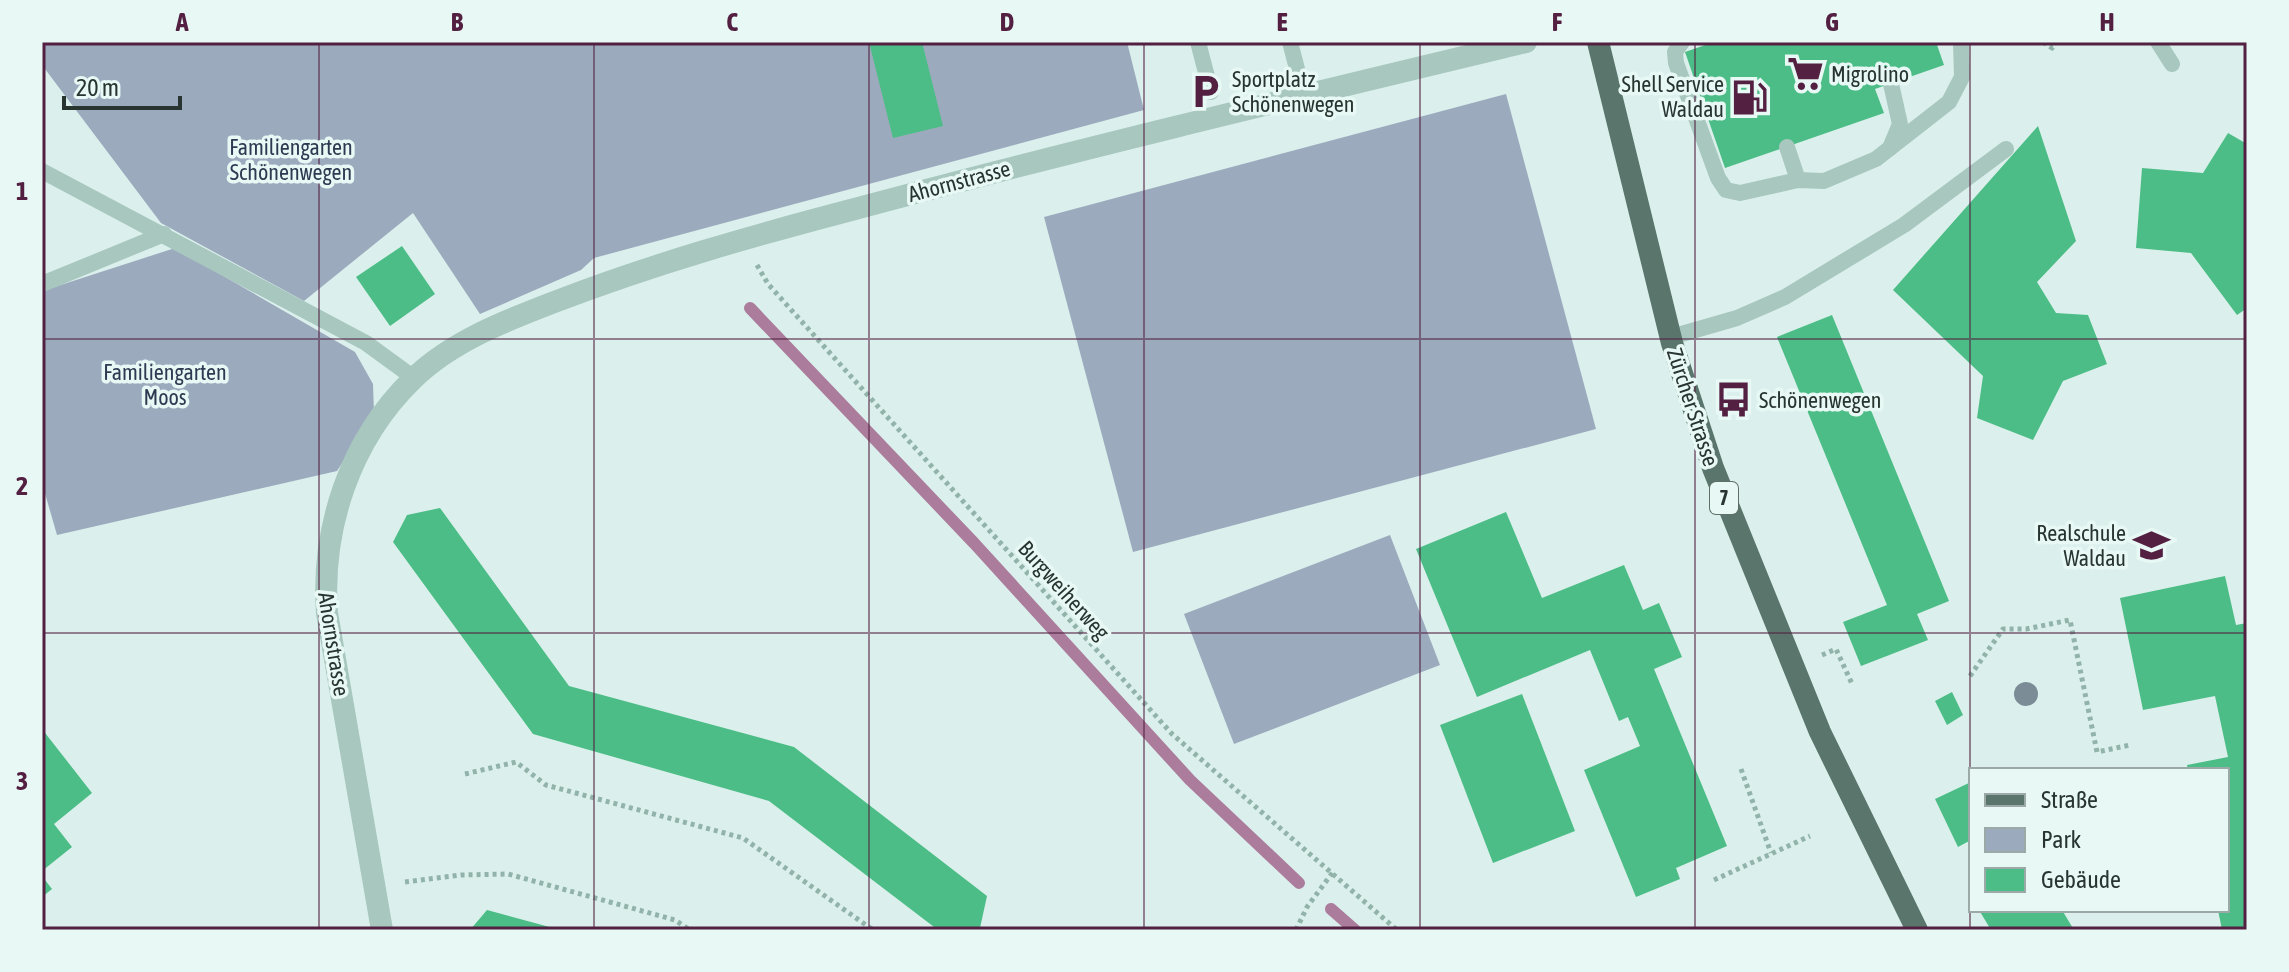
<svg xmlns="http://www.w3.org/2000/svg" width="2289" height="972" viewBox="0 0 2289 972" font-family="'Asap Condensed',sans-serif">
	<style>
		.green { fill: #9caabe }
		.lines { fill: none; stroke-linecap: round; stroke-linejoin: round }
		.stream { stroke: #ab7c9c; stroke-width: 12 }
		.building { fill: #4cbd86 }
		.path { stroke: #92b3a9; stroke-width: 5; stroke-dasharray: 4 4; stroke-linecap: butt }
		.service { stroke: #a8c7bf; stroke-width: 16 }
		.minor { stroke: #a8c7bf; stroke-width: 22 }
		.primary { stroke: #5a756b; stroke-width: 22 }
		.tree { fill: #7b8c97 }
		.grid { fill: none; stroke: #532042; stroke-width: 2; stroke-opacity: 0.55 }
		.labels { text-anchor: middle; stroke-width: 7; stroke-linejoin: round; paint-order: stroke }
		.shield { fill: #e7f8f5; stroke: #616f6a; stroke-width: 2 }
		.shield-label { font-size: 20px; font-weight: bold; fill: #28342f }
		.poi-label { font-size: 22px; fill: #28342f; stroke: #e7f8f5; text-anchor: start }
		.park-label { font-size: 22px; fill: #2d3a51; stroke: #e7f8f5 }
		.street-label { font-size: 22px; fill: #28342f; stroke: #e7f8f5 }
		.neatline { fill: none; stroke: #532042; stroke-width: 3 }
		.grid-label { font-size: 26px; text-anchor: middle; font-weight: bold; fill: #532042 }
	</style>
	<rect width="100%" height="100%" fill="#dbf0ec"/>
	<g class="green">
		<path d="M42,42H1127L1144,110L594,258L581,270L480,314L413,213L304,301L161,223L42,65Z"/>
		<path d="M1506,94L1596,429L1133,552L1044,217Z"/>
		<path d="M175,248L355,352L373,384L374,413L337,471L57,535L42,483V291Z"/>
		<path d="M1390,535L1440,665L1234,744L1184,614Z"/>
	</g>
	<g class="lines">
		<g class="stream">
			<path d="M750,308L974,543L1190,780L1299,883"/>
			<path d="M1331,909L1355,930"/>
		</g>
	</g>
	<g class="building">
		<path d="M869,42H922L943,126L893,138Z"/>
		<path d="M1714,42H1936L1944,65L1875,89L1884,113L1725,168L1685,52Z"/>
		<path d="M2038,126L2076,241L2037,282L2056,313L2088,315L2107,364L2063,381L2033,440L1977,418L1983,376L1893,290Z"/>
		<path d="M2228,133L2247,144V308L2237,315L2191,253L2136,248L2142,168L2203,173Z"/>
		<path d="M402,246L435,294L390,326L356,277Z"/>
		<path d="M1832,315L1949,601L1917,614L1928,640L1861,666L1843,622L1887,605L1777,337Z"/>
		<path d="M440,508L569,686L794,747L987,896L980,928L938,930L769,801L533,734L393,542L407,515Z"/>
		<path d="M1506,512L1542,598L1624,565L1643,610L1659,603L1682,657L1654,669L1727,846L1676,868L1680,879L1636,897L1584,770L1640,746L1628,717L1619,721L1590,650L1477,697L1416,549Z"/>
		<path d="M2225,576L2236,625L2247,623V930H2222L2218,910H2227V770H2188L2187,765L2228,757L2215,696L2143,710L2120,598Z"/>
		<path d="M1952,692L1963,715L1947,725L1935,701Z"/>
		<path d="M1522,694L1575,831L1493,863L1440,725Z"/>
		<path d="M42,729L92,793L54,824L72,847L42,871Z"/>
		<path d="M1971,782V840L1958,847L1935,799Z"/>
		<path d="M42,876L52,889L42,897Z"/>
		<path d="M487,910L557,929V930H470Z"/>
		<path d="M1979,910H2062L2074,930H1991Z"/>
	</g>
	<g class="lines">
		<g class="path">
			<path d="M2043,42L2052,48L2056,42"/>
			<path d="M757,265L768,284L1172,734L1397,930"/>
			<path d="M1822,655L1836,649L1853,686"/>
			<path d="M1970,676L2003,629H2026L2070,620L2097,752L2130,745"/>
			<path d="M1741,769L1771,853"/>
			<path d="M465,774L516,762L546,785L743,838L873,930"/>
			<path d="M1714,880L1810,836"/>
			<path d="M405,882L461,875L508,874L675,920L690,930"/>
			<path d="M1296,930L1307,907L1333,872"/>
		</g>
		<g class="service">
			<path d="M1198,42L1211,92"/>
			<path d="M1290,42L1297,69"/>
			<path d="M1682,42L1675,52L1676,63L1718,178L1726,190L1740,193L1798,180L1824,181L1876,159L1949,102L1962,77L1961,42"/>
			<path d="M2158,42L2172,64"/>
			<path d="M1787,147L1798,180"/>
			<path d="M1890,148L1900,124L1891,84"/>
			<path d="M42,171L366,343L414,378"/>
			<path d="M42,284L164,234"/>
			<path d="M1671,337L1737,318L1785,297L1904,225L2006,149"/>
		</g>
		<path class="minor" d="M382,930L327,613C321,528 350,440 413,379C452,341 507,320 557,301C653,264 752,236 851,210C1075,150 1301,96 1526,42"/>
		<path class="primary" d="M1598,42L1672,343L1713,468L1820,732L1917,930"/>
	</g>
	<circle class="tree" cx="2026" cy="694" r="12"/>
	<path class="grid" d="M319,42V930M594,42V930M869,42V930M1144,42V930M1420,42V930M1695,42V930M1970,42V930M42,339H2247M42,633H2247"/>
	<defs>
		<symbol id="supermarket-bare" viewBox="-9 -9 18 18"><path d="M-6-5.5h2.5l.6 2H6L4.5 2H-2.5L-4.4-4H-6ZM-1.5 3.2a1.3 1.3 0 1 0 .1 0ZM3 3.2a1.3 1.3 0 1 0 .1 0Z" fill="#532042" stroke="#e7f8f5" stroke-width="2.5" paint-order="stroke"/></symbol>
		<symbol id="parking-bare" viewBox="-9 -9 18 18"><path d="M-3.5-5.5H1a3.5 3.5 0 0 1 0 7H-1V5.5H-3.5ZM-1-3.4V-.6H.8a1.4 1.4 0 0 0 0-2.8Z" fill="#532042" stroke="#e7f8f5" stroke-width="2.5" paint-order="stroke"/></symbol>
		<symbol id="fuel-bare" viewBox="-9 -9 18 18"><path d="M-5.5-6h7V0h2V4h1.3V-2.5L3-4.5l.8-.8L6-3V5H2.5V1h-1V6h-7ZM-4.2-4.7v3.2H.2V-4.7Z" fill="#532042" stroke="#e7f8f5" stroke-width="2.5" paint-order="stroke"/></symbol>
		<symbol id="bus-bare" viewBox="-9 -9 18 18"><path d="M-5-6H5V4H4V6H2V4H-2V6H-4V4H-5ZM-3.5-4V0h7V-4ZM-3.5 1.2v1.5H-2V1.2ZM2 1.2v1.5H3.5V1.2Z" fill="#532042" stroke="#e7f8f5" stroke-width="2.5" paint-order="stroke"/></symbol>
		<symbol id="school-bare" viewBox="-9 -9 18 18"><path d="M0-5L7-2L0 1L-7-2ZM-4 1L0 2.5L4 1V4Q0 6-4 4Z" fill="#532042" stroke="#e7f8f5" stroke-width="2.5" paint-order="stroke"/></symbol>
	</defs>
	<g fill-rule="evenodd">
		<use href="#supermarket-bare" x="1780" y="48" width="51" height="51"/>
		<use href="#parking-bare" x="1180" y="66" width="51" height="51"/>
		<use href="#fuel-bare" x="1724" y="72" width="51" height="51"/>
		<use href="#bus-bare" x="1708" y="374" width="51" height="51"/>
		<use href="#school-bare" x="2126" y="520" width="51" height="51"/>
	</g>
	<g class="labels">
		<rect class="shield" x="1710" y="482" width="28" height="32" rx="6"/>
		<g class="shield-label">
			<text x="1724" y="505">7</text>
		</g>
		<g class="poi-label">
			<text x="1831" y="82">Migrolino</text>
			<text x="1232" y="87">Sportplatz<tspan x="1232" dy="25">Schönenwegen</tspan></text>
			<text x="1724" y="92" text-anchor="end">Shell Service<tspan x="1724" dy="25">Waldau</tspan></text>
			<text x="1759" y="408">Schönenwegen</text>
			<text x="2126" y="541" text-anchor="end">Realschule<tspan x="2126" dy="25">Waldau</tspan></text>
		</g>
		<g class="park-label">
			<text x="291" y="155">Familiengarten<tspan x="291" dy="25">Schönenwegen</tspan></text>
			<text x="165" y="380">Familiengarten<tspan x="165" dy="25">Moos</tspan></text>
		</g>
		<g class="street-label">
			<text transform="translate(959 181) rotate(-15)" y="8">Ahornstrasse</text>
			<text transform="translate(1693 407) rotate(72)" y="8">Zürcher Strasse</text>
			<text transform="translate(1064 590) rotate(48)" y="8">Burgweiherweg</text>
			<text transform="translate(334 644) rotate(81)" y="8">Ahornstrasse</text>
		</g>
	</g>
	<rect width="2289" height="972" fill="none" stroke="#e7f8f5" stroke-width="88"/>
	<rect x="1969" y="768" width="260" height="144" fill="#e7f8f5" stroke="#9baaa6" stroke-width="2"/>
	<rect x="1985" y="794" width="40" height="12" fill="#5a756b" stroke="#9baaa6" stroke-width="2"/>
	<text x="2041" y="808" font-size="24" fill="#28342f">Straße</text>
	<rect x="1985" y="828" width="40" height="24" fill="#9caabe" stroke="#9baaa6" stroke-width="2"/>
	<text x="2041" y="848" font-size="24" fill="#28342f">Park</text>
	<rect x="1985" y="868" width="40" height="24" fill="#4cbd86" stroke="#9baaa6" stroke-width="2"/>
	<text x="2041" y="888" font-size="24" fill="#28342f">Gebäude</text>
	<path d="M64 96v12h116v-12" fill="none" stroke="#28342f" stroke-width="4"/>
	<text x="76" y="96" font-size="24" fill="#28342f" stroke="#e7f8f5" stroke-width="6" paint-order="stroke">20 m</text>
	<rect x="44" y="44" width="2201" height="884" class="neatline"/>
	<g class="grid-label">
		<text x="182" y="31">A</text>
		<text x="457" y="31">B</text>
		<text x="732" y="31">C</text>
		<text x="1007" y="31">D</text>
		<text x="1282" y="31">E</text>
		<text x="1557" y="31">F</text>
		<text x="1832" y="31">G</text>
		<text x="2107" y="31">H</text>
		<text x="22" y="200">1</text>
		<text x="22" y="495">2</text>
		<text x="22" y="790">3</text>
	</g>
</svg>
